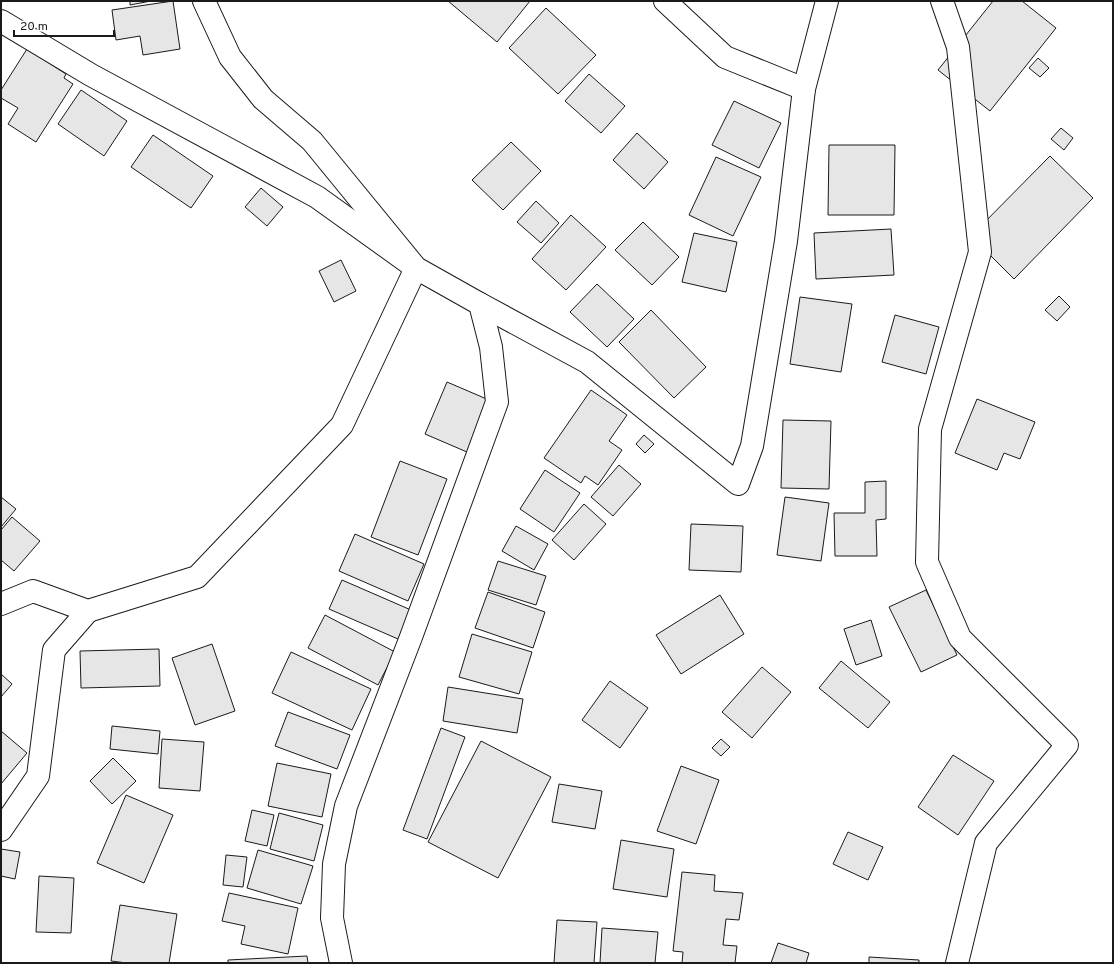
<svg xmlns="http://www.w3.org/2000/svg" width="1114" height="964" viewBox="0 0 1114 964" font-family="Overpass,sans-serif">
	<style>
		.building { fill: #e6e6e6; stroke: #1a1a1a }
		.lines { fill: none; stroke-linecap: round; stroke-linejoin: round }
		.street-casing { stroke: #1a1a1a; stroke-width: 24 }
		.highway-casing { stroke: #1a1a1a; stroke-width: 24 }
		.street { stroke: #fff; stroke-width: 22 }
		.highway { stroke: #fff; stroke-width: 22 }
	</style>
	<rect width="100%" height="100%" fill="#fff"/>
	<g class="building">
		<path d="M130,1H151L130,5Z"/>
		<path d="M173,1L180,49L143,55L140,36L116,40L112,10Z"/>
		<path d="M448,1H530L497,42Z"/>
		<path d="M993,1H1022L1056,28L990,111L938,70Z"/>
		<path d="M546,8L596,55L558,94L509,48Z"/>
		<path d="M27,49L66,74L64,78L73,84L36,142L8,124L18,108L1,98V90Z"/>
		<path d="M1038,58L1049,68L1040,77L1029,68Z"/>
		<path d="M589,74L625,106L601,133L565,101Z"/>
		<path d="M81,90L127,121L104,156L58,124Z"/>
		<path d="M734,101L781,123L759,168L712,145Z"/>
		<path d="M1061,128L1073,138L1064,150L1051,139Z"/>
		<path d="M637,133L668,162L644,189L613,160Z"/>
		<path d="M153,135L213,176L191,208L131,167Z"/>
		<path d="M511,142L541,171L503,210L472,180Z"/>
		<path d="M829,145H895L894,215H828Z"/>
		<path d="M1050,156L1093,198L1014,279L971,236Z"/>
		<path d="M716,157L761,177L733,236L689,215Z"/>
		<path d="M261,188L283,207L267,226L245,207Z"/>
		<path d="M536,201L559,223L541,243L517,222Z"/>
		<path d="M571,215L606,247L566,290L532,259Z"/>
		<path d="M643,222L679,257L652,285L615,250Z"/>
		<path d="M891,229L894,275L816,279L814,233Z"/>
		<path d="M694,233L737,242L726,292L682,282Z"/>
		<path d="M341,260L356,291L334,302L319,271Z"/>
		<path d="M597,284L634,319L607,347L570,312Z"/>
		<path d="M1059,296L1070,307L1057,321L1045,310Z"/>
		<path d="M800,297L852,304L841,372L790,364Z"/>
		<path d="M651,310L706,367L674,398L619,342Z"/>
		<path d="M895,315L939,327L926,374L882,362Z"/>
		<path d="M447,382L489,400L467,452L425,434Z"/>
		<path d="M591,390L627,415L609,441L622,450L598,485L585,476L581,483L544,458Z"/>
		<path d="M977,399L1035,422L1020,459L1004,453L997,470L955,453Z"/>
		<path d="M783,420L831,421L829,489L781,488Z"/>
		<path d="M644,435L654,444L645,453L636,444Z"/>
		<path d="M400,461L447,479L418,555L371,537Z"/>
		<path d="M619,465L641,484L613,516L591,497Z"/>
		<path d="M545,470L580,493L554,532L520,509Z"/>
		<path d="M886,481V519L876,520L877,556H835L834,513H865V482Z"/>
		<path d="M1,497L16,509L1,527Z"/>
		<path d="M785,497L829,503L821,561L777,555Z"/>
		<path d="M584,504L606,524L574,560L552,540Z"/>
		<path d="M12,517L40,541L14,571L1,560V530Z"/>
		<path d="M691,524L743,526L741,572L689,570Z"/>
		<path d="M516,526L548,544L534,570L502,551Z"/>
		<path d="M355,534L424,564L408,601L339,571Z"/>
		<path d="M498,561L546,576L536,605L488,590Z"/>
		<path d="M342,580L411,610L398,639L329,609Z"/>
		<path d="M926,590L957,655L921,672L889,607Z"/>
		<path d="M488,592L545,612L533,648L475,628Z"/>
		<path d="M720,595L744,634L681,674L656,635Z"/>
		<path d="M325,615L395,652L378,685L308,648Z"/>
		<path d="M871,620L882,656L856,665L844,629Z"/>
		<path d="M472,634L532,652L519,694L459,677Z"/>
		<path d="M212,644L235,711L195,725L172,658Z"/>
		<path d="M159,649L160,686L81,688L80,651Z"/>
		<path d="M291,652L371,689L352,730L272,693Z"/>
		<path d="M841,661L890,702L868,728L819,688Z"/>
		<path d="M762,667L791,692L752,738L722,712Z"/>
		<path d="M1,674L12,684L1,697Z"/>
		<path d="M610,681L648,708L620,748L582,720Z"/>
		<path d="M448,687L523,699L517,733L443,721Z"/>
		<path d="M288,712L350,735L337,769L275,746Z"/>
		<path d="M112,726L160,731L158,754L110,749Z"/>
		<path d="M441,728L465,737L427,839L403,830Z"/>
		<path d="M1,731L27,753L1,784Z"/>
		<path d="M162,739L204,742L200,791L159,788Z"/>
		<path d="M721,739L730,747L721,756L712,748Z"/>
		<path d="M481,741L551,777L498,878L428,842Z"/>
		<path d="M953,755L994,781L958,835L918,807Z"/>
		<path d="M113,758L136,781L112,804L90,781Z"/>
		<path d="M277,763L331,774L322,817L268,806Z"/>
		<path d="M681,766L719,780L696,844L657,831Z"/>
		<path d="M559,784L602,791L595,829L552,822Z"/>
		<path d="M126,795L173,815L144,883L97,863Z"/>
		<path d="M252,810L274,815L267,846L245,841Z"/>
		<path d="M279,813L323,825L314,861L270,849Z"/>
		<path d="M848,832L883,847L868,880L833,864Z"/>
		<path d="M621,840L674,849L667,897L613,889Z"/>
		<path d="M1,849L20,852L15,879L1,876Z"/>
		<path d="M258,850L313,866L301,904L247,888Z"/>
		<path d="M226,855L247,857L243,887L223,885Z"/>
		<path d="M682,872L715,875L714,891L743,893L739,920L726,919L723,945L737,946L735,963H682L683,952L673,951Z"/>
		<path d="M39,876L74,878L71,933L36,932Z"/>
		<path d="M229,893L298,908L288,954L241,944L245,926L222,921Z"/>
		<path d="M120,905L177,914L169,963H127L111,961Z"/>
		<path d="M557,920L597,922L594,963H554Z"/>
		<path d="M602,928L658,932L655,963H600Z"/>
		<path d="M778,943L809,953L806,963H771Z"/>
		<path d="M307,956L308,963H228V960Z"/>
		<path d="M869,957L919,960V963H869Z"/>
	</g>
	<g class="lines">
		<defs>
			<g id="street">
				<path d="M665,1L725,57L804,89"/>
				<path d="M942,1L958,47L980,252L930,429L927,562L960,638L1067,745L986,843L957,963"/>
				<path d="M1,21L91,75L317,197L416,268L342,425L197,577L88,611L33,591L1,604"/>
				<path d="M480,304L587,362L738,484L752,446L786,241L804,89L827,1"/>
				<path d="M1,830L38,776L54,650L88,611"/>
			</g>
			<path id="highway" d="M204,1L230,57L263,99L312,141L416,268L480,304L491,347L497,402L411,637L346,806L334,864L332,918L341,963"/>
		</defs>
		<use href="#street" class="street-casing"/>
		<use href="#highway" class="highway-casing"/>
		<use href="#street" class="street"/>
		<use href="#highway" class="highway"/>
	</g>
	<rect width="1114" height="964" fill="none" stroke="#1a1a1a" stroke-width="4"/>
	<path d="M14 30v6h100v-6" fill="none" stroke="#1a1a1a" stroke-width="2"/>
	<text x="20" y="30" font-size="12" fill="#1a1a1a" stroke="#ffffff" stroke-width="3" paint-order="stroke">20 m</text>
</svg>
